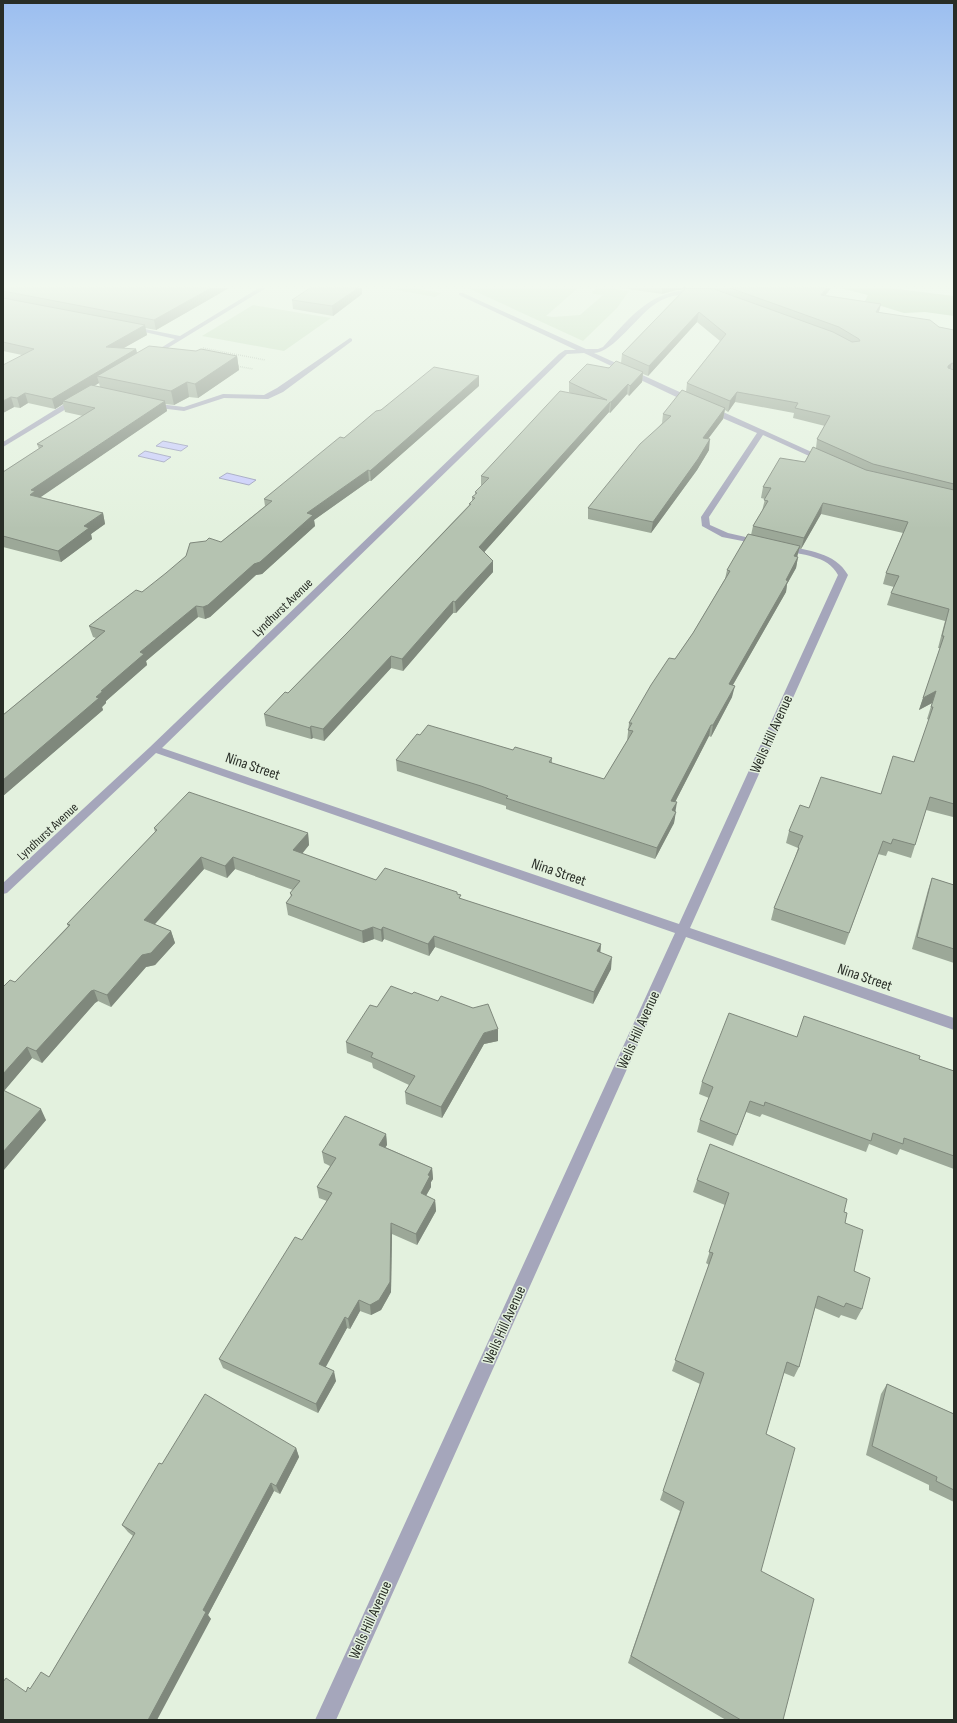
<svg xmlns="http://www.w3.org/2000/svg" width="957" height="1723" viewBox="0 0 957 1723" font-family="'Sofia Sans Condensed',sans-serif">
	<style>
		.green { fill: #c2dbba }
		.forest { fill: #9dbc93 }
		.water { fill: #c9ccfc; stroke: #999cbc }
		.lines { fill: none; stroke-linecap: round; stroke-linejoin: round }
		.path { stroke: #8b9588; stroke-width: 1.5; stroke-dasharray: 0.5 1.5; stroke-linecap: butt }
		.lane { fill: #a5a6bb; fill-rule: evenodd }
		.street { fill: #a5a6bb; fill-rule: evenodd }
		.wall { fill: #9ca898; fill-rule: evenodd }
		.shaded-wall { fill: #7f887c }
		.building { fill: #b5c3b1; stroke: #7f887c }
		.labels { text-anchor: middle; stroke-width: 3; stroke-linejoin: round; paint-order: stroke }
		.far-street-label { font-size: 13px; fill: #282d26; stroke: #e3f1de }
		.street-label { font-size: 15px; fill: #282d26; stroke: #e3f1de }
	</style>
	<rect width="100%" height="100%" fill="#e3f1de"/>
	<g class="green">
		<path d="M386,288H414L441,293L435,297Z"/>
		<path d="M468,288H578L546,316L553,317L580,315L603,295L593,294L592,292L596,288H610L629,291L617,308L583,341Z"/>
		<path d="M253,305L331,318L284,351L202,336Z"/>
	</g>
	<path class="forest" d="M840,288H890L954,296V316L925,312L904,313L865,301L868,295Z"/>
	<g class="water">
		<path d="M163,441L188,446L181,451L156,446Z"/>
		<path d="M145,451L171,457L164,462L138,456Z"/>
		<path d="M227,473L256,480L249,485L219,478Z"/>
	</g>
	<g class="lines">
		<g class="path">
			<path d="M203,348L265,360"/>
			<path d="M236,366L253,369"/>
		</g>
		<path class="lane" d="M350,338L352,339V341L283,392L268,399L224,398L184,411L151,407L147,405L151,403L184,407L223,394L264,395L277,388Z"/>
		<g class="street">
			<path d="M259,288H266L153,357L148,356L175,339L127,328L130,326L180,336Z"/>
			<path d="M697,289L700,291L699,292C684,295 671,294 658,302C639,313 613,353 594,353L695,399V403H689L584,353L567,354L162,748L679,924L838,575C828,555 801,555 781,550L780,548L784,545C808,551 835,552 848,575L690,928L954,1018V1030L686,937L336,1720H315L675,933L156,753L7,893L3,894V883L150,747L559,354L565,350H576L459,295V293H463L586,349H598L603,347C633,315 649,290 697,289Z"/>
			<path d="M74,398L81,400L3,447V442Z"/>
			<path d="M706,407H712L827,459L820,461L763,435L709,517L710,525L728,533L763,541V545L722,537L702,526L701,517L757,433L706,411Z"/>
		</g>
	</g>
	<g class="wall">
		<path d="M3,288H229L156,330L145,328L147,335L123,348L136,349L137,353L237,356L239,370L198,398L189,397L174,405L165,404L167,411L40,497L103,513L105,524L91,534L92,539L61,562L3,547V472L39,449L37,444L83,416L65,412L63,404L55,409L28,403L20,408L14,407L3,413L22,355L3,351ZM99,383L100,387L94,386Z"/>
		<path d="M310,288H362V294L333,316L293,309L292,300Z"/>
		<path d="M622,288H831L825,295L881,304L879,312L939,327L954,330V815L953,817L926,810L915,845L911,858L888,851L886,856L878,854L845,945L771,920L774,908L794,860L798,848L786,843L789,831L809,808L881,794L914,762L929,720L927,719L932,703L919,710L940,648H938L945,621L887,605L891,593L894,587L883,584L886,573L903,533L821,514L801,549H799L797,557H798L796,568L787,584L786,592L733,685L732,697L711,737L709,736L675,802V811L674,823L655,859L506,809V806L481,798L397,771L396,760L420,735L513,750L552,758V763L604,779L627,741L629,723L675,659L693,633L725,579L727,570L751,535L753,526L762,511L765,499L761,498L763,487L805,462L816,448L817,439L825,426L793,418L794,413L735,402L728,412L725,410L723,419L708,439L709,450L697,470L651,533L588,519V508L662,423L663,414L686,392L687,383L720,341L697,322L648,376L643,374L642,382L629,396L627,394L610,413L609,412L484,552L493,561V572L456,613H453L403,671L391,668L324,741L313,738L311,739L266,726L264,714L288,693L347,633L469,505V504L472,501V497L475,495V492L481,486V476L572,394L569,392V382L621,363L622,354L681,293V290H677L662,294Z"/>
		<path d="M479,386L371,481H369L314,520L315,526L262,574L256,575L210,617L205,619L198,617L146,661L147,665L106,701V703L102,707L103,710L3,796V715L96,638L93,637L89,626L221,542L265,506L264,499L344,438Z"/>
		<path d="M154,828L308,833L309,845L302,854L376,880L457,892V894L461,899L601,944L600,952L611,969L593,1004L435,947L429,956L384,939L382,942L374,939L363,943L288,915L286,903L291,897L290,893L293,890L235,869L227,878L204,869L154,924L171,931L175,943L155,965L146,967L111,1007L98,1001L95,1003L42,1063L32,1058L4,1091L46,1120L3,1171V987L15,982L68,926L67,924L155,832Z"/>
		<path d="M932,878L954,885V963L912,949L928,890Z"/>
		<path d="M412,994L498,1041L484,1044L442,1118L406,1104L405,1092L409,1085L373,1068L372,1063L347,1053L346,1042L377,1007Z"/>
		<path d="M797,1037L919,1059L954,1071V1169L900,1149L897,1155L869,1144L866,1152L762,1114L760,1117L746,1112L733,1146L697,1132L700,1120L709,1098L699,1094L702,1082Z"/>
		<path d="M386,1134L387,1145L385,1147L432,1168L433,1179L431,1182V1187L426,1196L435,1200L436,1211L417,1245L392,1234L391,1292L381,1310L371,1315L360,1311L350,1329L347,1328L325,1367L336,1381L318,1413L223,1368L219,1359L302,1240L327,1201L319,1198L317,1187L330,1166L324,1163L322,1152Z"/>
		<path d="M697,1180L844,1212L845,1223L862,1309L856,1320L841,1315L839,1318L815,1308L799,1367L794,1377L784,1373L766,1434L761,1571L783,1720H726L628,1663L680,1511L660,1500L700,1384L672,1371L709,1265L706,1263L725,1205L693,1192Z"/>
		<path d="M887,1384L954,1414V1502L929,1490V1485L866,1455L881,1394Z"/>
		<path d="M296,1448L299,1457L280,1494L274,1491L208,1615L211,1619L26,1692L49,1677L133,1536L128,1532L122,1525L162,1464Z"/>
	</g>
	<g class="shaded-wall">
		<path d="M211,288H229L156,330L154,320Z"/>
		<path d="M358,288H362V294L333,316L332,306Z"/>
		<path d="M662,288H694V289L682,288L681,290H677L662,294Z"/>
		<path d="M826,288H831L819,304L821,295Z"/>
		<path d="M881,304L878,314L876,312Z"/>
		<path d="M699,312L697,322L648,376L649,366Z"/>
		<path d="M145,325L147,335L108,357L106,347Z"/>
		<path d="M136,349L138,359L97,376L99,383L67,402L63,401V404L55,409L52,399Z"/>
		<path d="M237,356L239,370L198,398L195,384Z"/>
		<path d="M952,363L949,374L945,376L948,366Z"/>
		<path d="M643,372L642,382L629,396L630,386Z"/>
		<path d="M479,376V386L371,481L370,471Z"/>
		<path d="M187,382L189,397L174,405L171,391Z"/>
		<path d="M628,384L627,394L610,413L611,402Z"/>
		<path d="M737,392L735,402L728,412L730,401Z"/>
		<path d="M25,393L28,403L20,408L17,398Z"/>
		<path d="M11,397L14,407L3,413V401Z"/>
		<path d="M165,401L167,411L38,499L30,495L31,490Z"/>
		<path d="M610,402L609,412L479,558V547Z"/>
		<path d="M725,408L723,419L701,448L703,438Z"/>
		<path d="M710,439L709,450L697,470L651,533L653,522Z"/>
		<path d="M368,470L369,481L314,520L315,526L262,574L256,575L210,617L205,619L203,607L307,513Z"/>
		<path d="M823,503L821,514L801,549L804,538Z"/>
		<path d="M103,513L105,524L91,534L92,539L61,562L58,551L84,526Z"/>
		<path d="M800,546L797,557L794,556Z"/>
		<path d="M798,557L796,568L787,584L786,592L727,695L729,684Z"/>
		<path d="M493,561V572L456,613L455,602Z"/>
		<path d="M453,601V613L403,671L402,659Z"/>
		<path d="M196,606L198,617L146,661L147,665L106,701V703L102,707L103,710L3,796V780L96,697L101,691L140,652Z"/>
		<path d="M391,656V668L324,741L323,729Z"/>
		<path d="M735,686L732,697L711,737L713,725Z"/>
		<path d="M936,691L932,703L919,710L923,698Z"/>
		<path d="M711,725L709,736L670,812L671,801Z"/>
		<path d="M311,726L313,738L311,739L310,728Z"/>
		<path d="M677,802L675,814L672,810Z"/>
		<path d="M676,812L674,823L655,859L657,848Z"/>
		<path d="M308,833L309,845L295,862L293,850Z"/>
		<path d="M201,857L204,869L148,932L144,920Z"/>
		<path d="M233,857L235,869L227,878L225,866Z"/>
		<path d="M373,927L374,939L363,943L362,931Z"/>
		<path d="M383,927L384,939L382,942L381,930Z"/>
		<path d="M171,931L175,943L155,965L146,967L111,1007L107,995L142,955Z"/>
		<path d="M434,936L435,947L429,956L428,944Z"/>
		<path d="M601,944L600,956L597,951Z"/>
		<path d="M612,957L611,969L593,1004L594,992Z"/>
		<path d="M94,990L98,1001L95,1003L42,1063L36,1051L91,991Z"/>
		<path d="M498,1029V1041L484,1044L442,1118L441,1107L484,1033Z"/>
		<path d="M27,1047L32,1058L3,1092V1074Z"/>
		<path d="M41,1109L46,1120L3,1171V1152Z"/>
		<path d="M386,1134L387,1145L380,1156L379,1145Z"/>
		<path d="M432,1168L433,1179L431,1182V1187L421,1204V1193L428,1175Z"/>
		<path d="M435,1200L436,1211L417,1245L416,1234Z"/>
		<path d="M391,1223L392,1234L391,1292L381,1310L371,1315L370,1305Z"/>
		<path d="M359,1300L360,1311L350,1329L348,1319Z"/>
		<path d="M345,1317L347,1328L322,1374L319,1364Z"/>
		<path d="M334,1371L336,1381L318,1413L316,1404Z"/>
		<path d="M296,1448L299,1457L280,1494L276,1486Z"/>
		<path d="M271,1483L274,1491L208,1615L211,1619L157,1720H148L203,1610Z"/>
	</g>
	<g class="building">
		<path d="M3,288H211L154,320L3,291Z"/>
		<path d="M310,288H358L332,306L292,300Z"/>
		<path d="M682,288L714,289L833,332L852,342L860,341L859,339L839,327L730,288H826L821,295L881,304L876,312L930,320L939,327L954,330V364L952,363L948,366V368L954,370V484L873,464L817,439L830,416L795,408L798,403L737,392L730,401L687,383L726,334L699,312L649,366L622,354L686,288Z"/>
		<path d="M3,298L145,325L106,347L136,349L52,399L25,393L17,398L11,397L3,401V365L34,349L3,342Z"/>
		<path d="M149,346L196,351L201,349L237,356L195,384L187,382L171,391L97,376Z"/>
		<path d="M616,361L643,372L630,386L628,384L611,402H610L479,547L493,561L455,602L453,601L402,659L391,656L323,729L311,726L310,728L264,714L285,692L288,693L347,633L471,504H469L475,498L472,497L477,493L475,492L489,478L481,476L560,391L607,400L569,382L587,364L609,368Z"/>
		<path d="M434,367L479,376L370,471L368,470L307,513L313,515L260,562L254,564L208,605L203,607L196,606L140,652L144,654L101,691H103L96,697L99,698L3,780V715L105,631L89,626L136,590L142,592L166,573L186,556L190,543L206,541L209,538L221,542L272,501L264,499L340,437L344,438L376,411L381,410Z"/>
		<path d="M91,385L165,401L31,490L35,491L30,495L103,513L84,526L89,528L58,551L3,536V472L43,446L37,444L95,408L63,401Z"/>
		<path d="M682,390L725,408L703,438L710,439L698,459L653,522L588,508L640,444L671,416L663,414Z"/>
		<path d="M813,447L866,470L954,490V804L930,797L915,845L893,839L891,844L883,841L849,933L774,908L799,848L798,847L803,836L789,831L800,805L809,808L821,777L881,794L893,756L914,762L933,707H931L936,691L923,698L944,636H942L949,609L891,593L899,576L886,573L908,522L823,503L804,538L753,526L768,501L764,500L771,488L763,487L780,458L805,462Z"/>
		<path d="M748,534L800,546L794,556L798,557L786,580L788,581L729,684L735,686L713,725H711L671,801L677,802L672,810L676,812L657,848L506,798L508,796L481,786L396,760L417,734L420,735L428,725L513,750L515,747L552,758L549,762L604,779L633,731L628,730L632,723H629L651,685L669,658L675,659L693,633L730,571L727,570Z"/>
		<path d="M189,792L308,833L293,850L376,880L385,868L457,892V894L461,895L459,898L601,944L597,951L612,957L594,992L434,936L428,944L383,927L381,930L373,927L362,931L286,903L292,895L290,893L300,881L233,857L225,866L201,857L144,920L171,931L151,953L142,955L107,995L94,990L91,991L36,1051L27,1047L3,1074V987L10,980L15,982L70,925L67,924L157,830L154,828Z"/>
		<path d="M932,878L954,885V949L917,937Z"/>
		<path d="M391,986L412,994L414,992L438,1001L441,996L473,1008L488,1004L498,1029L484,1033L441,1107L405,1092L415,1076L371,1057L373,1053L346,1042L370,1005L377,1007Z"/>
		<path d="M729,1013L797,1037L804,1016L920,1056L919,1059L954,1071V1156L904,1138L903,1144L873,1133L871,1141L765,1102L764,1106L750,1101L737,1135L700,1120L713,1087L702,1082Z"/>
		<path d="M3,1090L41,1109L3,1152Z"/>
		<path d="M345,1116L386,1134L379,1145L432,1168L428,1175L430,1176L421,1193L435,1200L416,1234L391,1223L390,1282L379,1300L370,1305L359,1300L348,1319L345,1317L319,1364L334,1371L316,1404L219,1359L295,1237L302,1240L332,1193L317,1187L336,1158L322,1152Z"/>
		<path d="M710,1144L847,1199L844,1212L847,1213L845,1223L863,1230L854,1271L870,1278L862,1309L846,1303L844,1307L818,1296L799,1367L787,1362L766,1434L795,1448L761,1571L814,1599L783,1720H741L631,1656L684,1502L663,1491L704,1373L675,1360L713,1253L709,1252L729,1193L697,1180Z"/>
		<path d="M887,1384L954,1414V1490L936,1481L937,1477L872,1446Z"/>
		<path d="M205,1394L296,1448L276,1486L271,1483L203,1610L206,1612L148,1720H3V1682L6,1678L26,1692L28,1687L30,1689L41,1672L49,1677L135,1533L122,1525L159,1463L162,1464Z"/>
	</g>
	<linearGradient id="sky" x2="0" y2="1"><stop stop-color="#9bbef0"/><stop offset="0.54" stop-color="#f2f9f0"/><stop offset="1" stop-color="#f2f9f0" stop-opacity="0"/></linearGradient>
	<rect width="957" height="529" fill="url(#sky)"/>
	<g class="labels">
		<g class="far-street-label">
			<text transform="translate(282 607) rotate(-44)" y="5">Lyndhurst Avenue</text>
			<text transform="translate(47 831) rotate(-43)" y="5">Lyndhurst Avenue</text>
		</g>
		<g class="street-label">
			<text transform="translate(771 734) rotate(-66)" y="5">Wells Hill Avenue</text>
			<text transform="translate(253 766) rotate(19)" y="5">Nina Street</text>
			<text transform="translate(559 872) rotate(19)" y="5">Nina Street</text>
			<text transform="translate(865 977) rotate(19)" y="5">Nina Street</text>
			<text transform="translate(638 1030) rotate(-66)" y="5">Wells Hill Avenue</text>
			<text transform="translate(504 1325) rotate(-66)" y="5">Wells Hill Avenue</text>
			<text transform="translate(370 1620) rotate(-66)" y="5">Wells Hill Avenue</text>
		</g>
	</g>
	<rect width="957" height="1723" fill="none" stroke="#282d26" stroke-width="8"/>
</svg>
